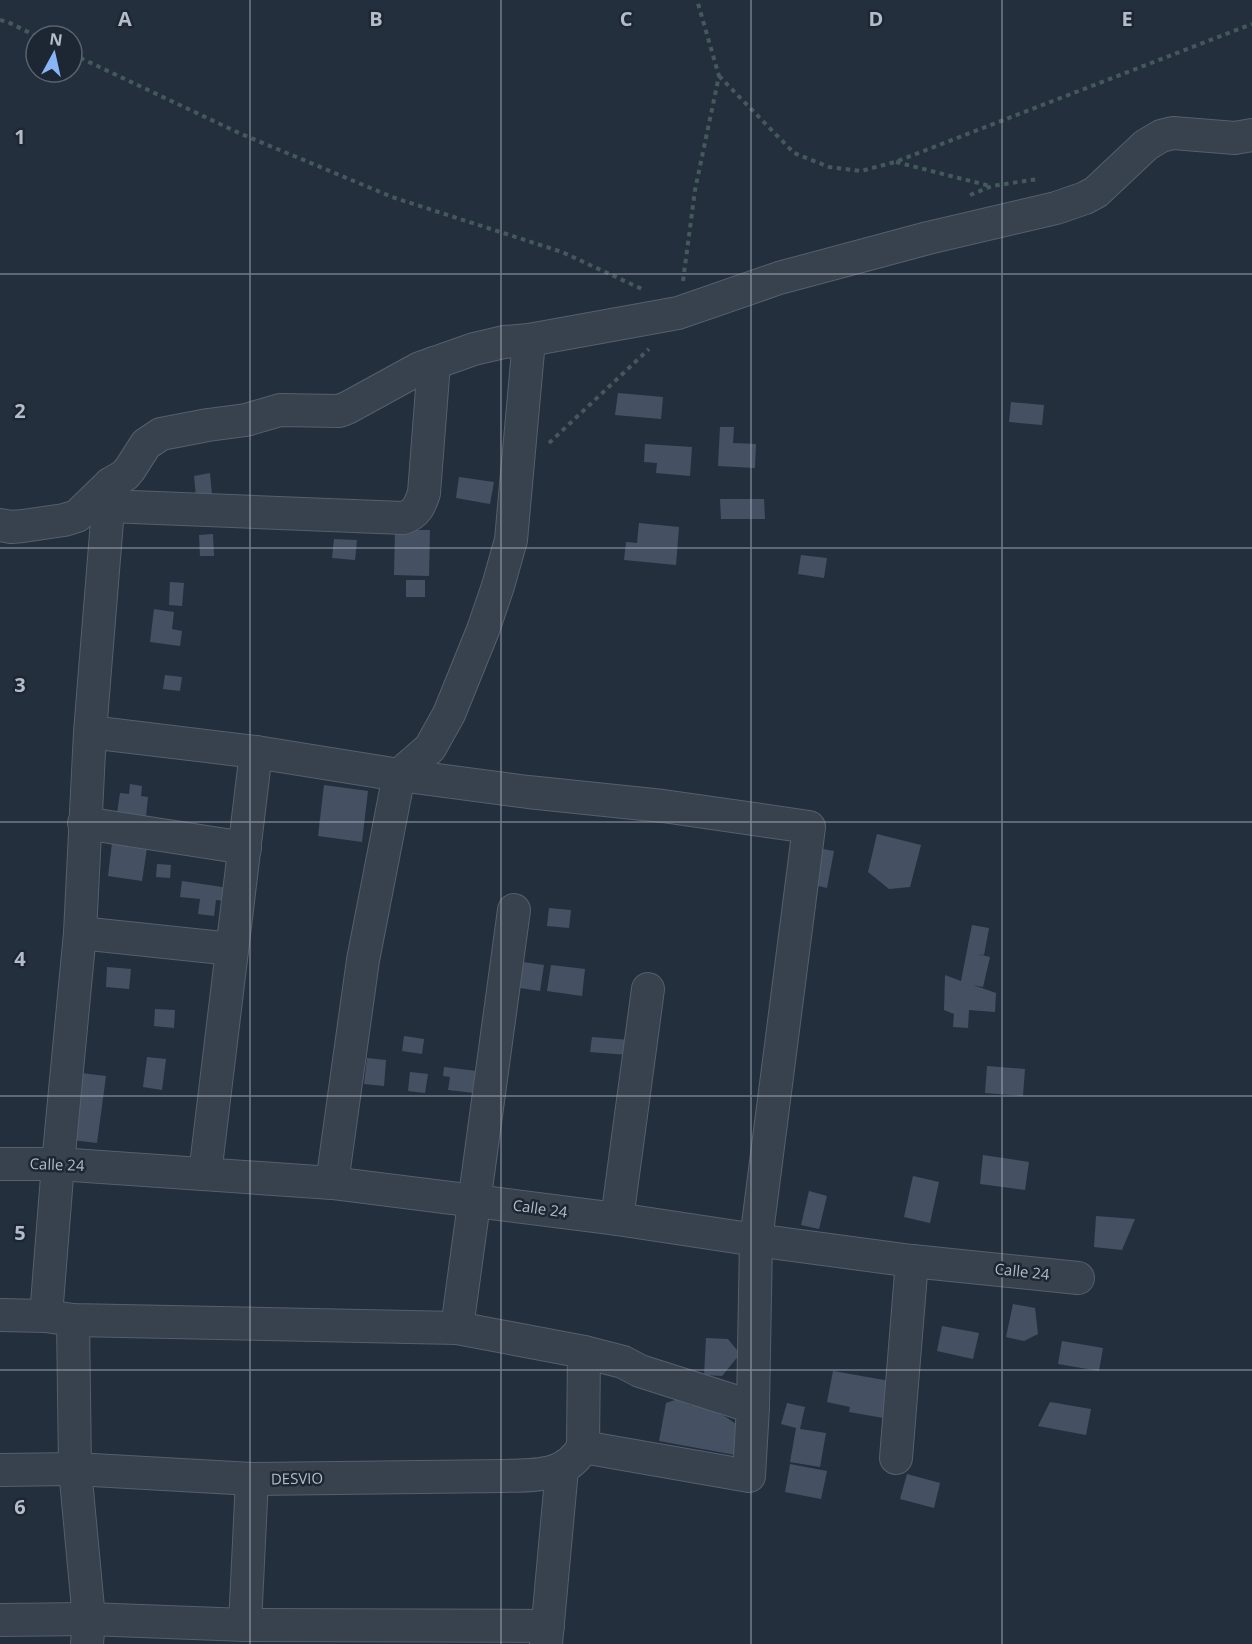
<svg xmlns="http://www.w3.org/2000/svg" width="1252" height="1644" viewBox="0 0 1252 1644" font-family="'Open Sans',sans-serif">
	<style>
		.building { fill: #455162 }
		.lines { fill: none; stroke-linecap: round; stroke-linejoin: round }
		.minor-casing { stroke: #565f6c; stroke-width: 34 }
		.path { stroke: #44595c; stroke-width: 4; stroke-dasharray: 4.5 4.5; stroke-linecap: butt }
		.minor { stroke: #38414e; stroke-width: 32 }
		.grid { fill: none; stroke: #b4bcc9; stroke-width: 1.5; stroke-opacity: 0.55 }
		.labels { text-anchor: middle; stroke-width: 5; stroke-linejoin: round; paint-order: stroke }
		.street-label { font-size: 15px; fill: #b4bcc9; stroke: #1d2633 }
		.grid-label { font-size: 20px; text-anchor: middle; font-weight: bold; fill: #b4bcc9; stroke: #1d2633; stroke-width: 5; stroke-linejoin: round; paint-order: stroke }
	</style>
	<rect width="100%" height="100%" fill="#242f3e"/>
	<g class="building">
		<path d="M618,393L663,397L661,419L615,415Z"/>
		<path d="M1011,402L1044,405L1042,425L1009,422Z"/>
		<path d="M720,427H734L733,443L756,444L755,468L718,466Z"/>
		<path d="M645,444L692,447L690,476L656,473L657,463L644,462Z"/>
		<path d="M210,473L212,495L196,497L194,476Z"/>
		<path d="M459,477L494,482L490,504L456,498Z"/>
		<path d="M720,499H764L765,519H721Z"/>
		<path d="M639,523L679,527L676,565L624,560L626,542L637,543Z"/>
		<path d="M395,530H430L429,576L394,575Z"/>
		<path d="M213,534L214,556H200L199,535Z"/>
		<path d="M334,539L357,540L355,560L332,558Z"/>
		<path d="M801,555L827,558L824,578L798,574Z"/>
		<rect x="406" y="580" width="19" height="17"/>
		<path d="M170,582L184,583L182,606L169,605Z"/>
		<path d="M154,609L174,612L172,629L182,631L180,646L150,642Z"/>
		<path d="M165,675L182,677L180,691L163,689Z"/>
		<path d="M130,784L142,786L141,796L148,797L146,816L117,813L120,793L129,794Z"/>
		<path d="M324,785L368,791L362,842L318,836Z"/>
		<path d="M877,834L921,845L910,887L889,889L868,872Z"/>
		<path d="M112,843L147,848L142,881L108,876Z"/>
		<path d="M817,848L834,851L827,888L810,884Z"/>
		<path d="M157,864L171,865L170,878L156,877Z"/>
		<path d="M182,881L229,888L227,901L216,900L214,916L198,914L200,899L180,897Z"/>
		<path d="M549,908L571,910L569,928L547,926Z"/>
		<path d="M972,925L989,928L984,955L977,954L990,957L983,987L973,985L996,993L995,1012L969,1010L968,1028L953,1027L954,1014L944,1010L945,975L961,981Z"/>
		<path d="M523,962L544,965L540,991L520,988Z"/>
		<path d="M551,965L585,969L582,996L547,991Z"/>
		<path d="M107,967L131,969L129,989L106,987Z"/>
		<path d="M155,1009L175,1010L174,1028L154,1026Z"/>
		<path d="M404,1036L424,1039L422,1054L402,1051Z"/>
		<path d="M592,1037L630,1040L628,1055L590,1052Z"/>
		<path d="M147,1057L166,1059L162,1090L143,1087Z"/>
		<path d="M367,1058L386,1060L384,1086L364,1084Z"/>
		<path d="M987,1066L1025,1069L1023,1096L985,1093Z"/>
		<path d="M444,1067L485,1072L483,1094L448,1090L450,1077L443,1076Z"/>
		<path d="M410,1072L428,1074L425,1093L408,1091Z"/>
		<path d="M81,1073L106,1076L97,1143L72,1140Z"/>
		<path d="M983,1155L1029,1162L1025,1190L980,1184Z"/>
		<path d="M913,1176L939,1182L930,1223L904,1217Z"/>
		<path d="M809,1191L827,1196L819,1229L801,1225Z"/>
		<path d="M1096,1216L1135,1219L1122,1250L1094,1247Z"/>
		<path d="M1013,1304L1035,1308L1038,1334L1024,1341L1006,1337Z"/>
		<path d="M942,1326L979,1333L973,1359L937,1351Z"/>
		<path d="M706,1338L728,1339L740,1354L722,1376L704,1375Z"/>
		<path d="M1062,1341L1103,1348L1099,1371L1058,1364Z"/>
		<path d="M833,1371L896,1382L889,1419L849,1412L850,1407L827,1402Z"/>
		<path d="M696,1392L733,1412L718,1413L726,1417L743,1429L746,1457L659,1441L666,1403L681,1398L691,1406Z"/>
		<path d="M1050,1402L1091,1409L1086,1435L1038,1426Z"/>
		<path d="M787,1403L805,1407L800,1429L826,1433L820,1467L790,1462L796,1428L781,1424Z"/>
		<path d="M790,1464L827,1471L821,1499L785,1492Z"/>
		<path d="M907,1474L940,1483L934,1508L900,1499Z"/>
	</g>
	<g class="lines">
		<defs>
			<g id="minor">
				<path d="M108,506L403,518C417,514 420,505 424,493L434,363"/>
				<path d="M0,525L11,527L23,526L64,520L77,516L110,484L125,475L130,469L146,444L161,434L208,425L246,420L280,410L339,411L347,408L420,368L474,349L504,342L529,340L678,313L779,278L928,238L1056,208L1085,198L1096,192L1146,145L1161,136L1173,133L1235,138L1252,135"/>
				<path d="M90,732L256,752L399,775L528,792L663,806L809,827L756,1240L753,1407L749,1476L583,1447"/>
				<path d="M84,823L245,848"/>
				<path d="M80,933L232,949"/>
				<path d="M0,1164H58L332,1183L617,1219L756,1240L912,1261L1078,1278"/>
				<path d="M205,1174L256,752"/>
				<path d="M332,1183L363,960L399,775L430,748L449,714L483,630L498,586L511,540L529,340"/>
				<path d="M617,1219L648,989"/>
				<path d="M0,1315L46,1316L73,1320L457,1328L584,1352L623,1362L640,1371L753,1407"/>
				<path d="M46,1316L58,1164L80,933L90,732L110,484"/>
				<path d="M73,1320L75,1469L89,1619L87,1644"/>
				<path d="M457,1328L514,910"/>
				<path d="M896,1458L912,1261"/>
				<path d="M0,1470L75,1469L252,1479L503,1476C534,1475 566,1478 583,1447L584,1352"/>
				<path d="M0,1620L89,1619L245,1625L548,1626"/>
				<path d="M245,1625L252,1479"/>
				<path d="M546,1644L562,1469"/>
			</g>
		</defs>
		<use href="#minor" class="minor-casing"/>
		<g class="path">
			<path d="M0,20L8,22L36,36"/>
			<path d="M72,54L239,133L392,197L562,252L642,289"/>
			<path d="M719,76L794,153L829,167L861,171L895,162L1252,24"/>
			<path d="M896,162L990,186"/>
			<path d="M970,195L992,186L1038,179"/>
			<path d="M683,281L695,190L719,76L697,0"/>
			<path d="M549,443L649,349"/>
		</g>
		<use href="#minor" class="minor"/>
	</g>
	<path class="grid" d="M250,0V1644M501,0V1644M751,0V1644M1002,0V1644M0,274H1252M0,548H1252M0,822H1252M0,1096H1252M0,1370H1252"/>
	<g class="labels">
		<g class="street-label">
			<text transform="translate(57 1165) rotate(2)" y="5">Calle 24</text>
			<text transform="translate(540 1209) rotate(8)" y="5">Calle 24</text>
			<text transform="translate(1022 1272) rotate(6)" y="5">Calle 24</text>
			<text transform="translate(297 1479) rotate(-1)" y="5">DESVIO</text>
		</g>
	</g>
	<g class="grid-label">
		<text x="125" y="26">A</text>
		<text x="376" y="26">B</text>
		<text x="626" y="26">C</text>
		<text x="876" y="26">D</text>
		<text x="1127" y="26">E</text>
		<text x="20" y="144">1</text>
		<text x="20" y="418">2</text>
		<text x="20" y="692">3</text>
		<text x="20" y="966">4</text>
		<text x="20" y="1240">5</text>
		<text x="20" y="1514">6</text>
	</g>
	<g transform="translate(54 54) rotate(8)"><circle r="28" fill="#1d2633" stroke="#59626f" stroke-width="1.5"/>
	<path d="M0-4.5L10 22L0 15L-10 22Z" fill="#8ab4f8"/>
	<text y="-9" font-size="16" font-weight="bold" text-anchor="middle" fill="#b4bcc9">N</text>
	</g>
</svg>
